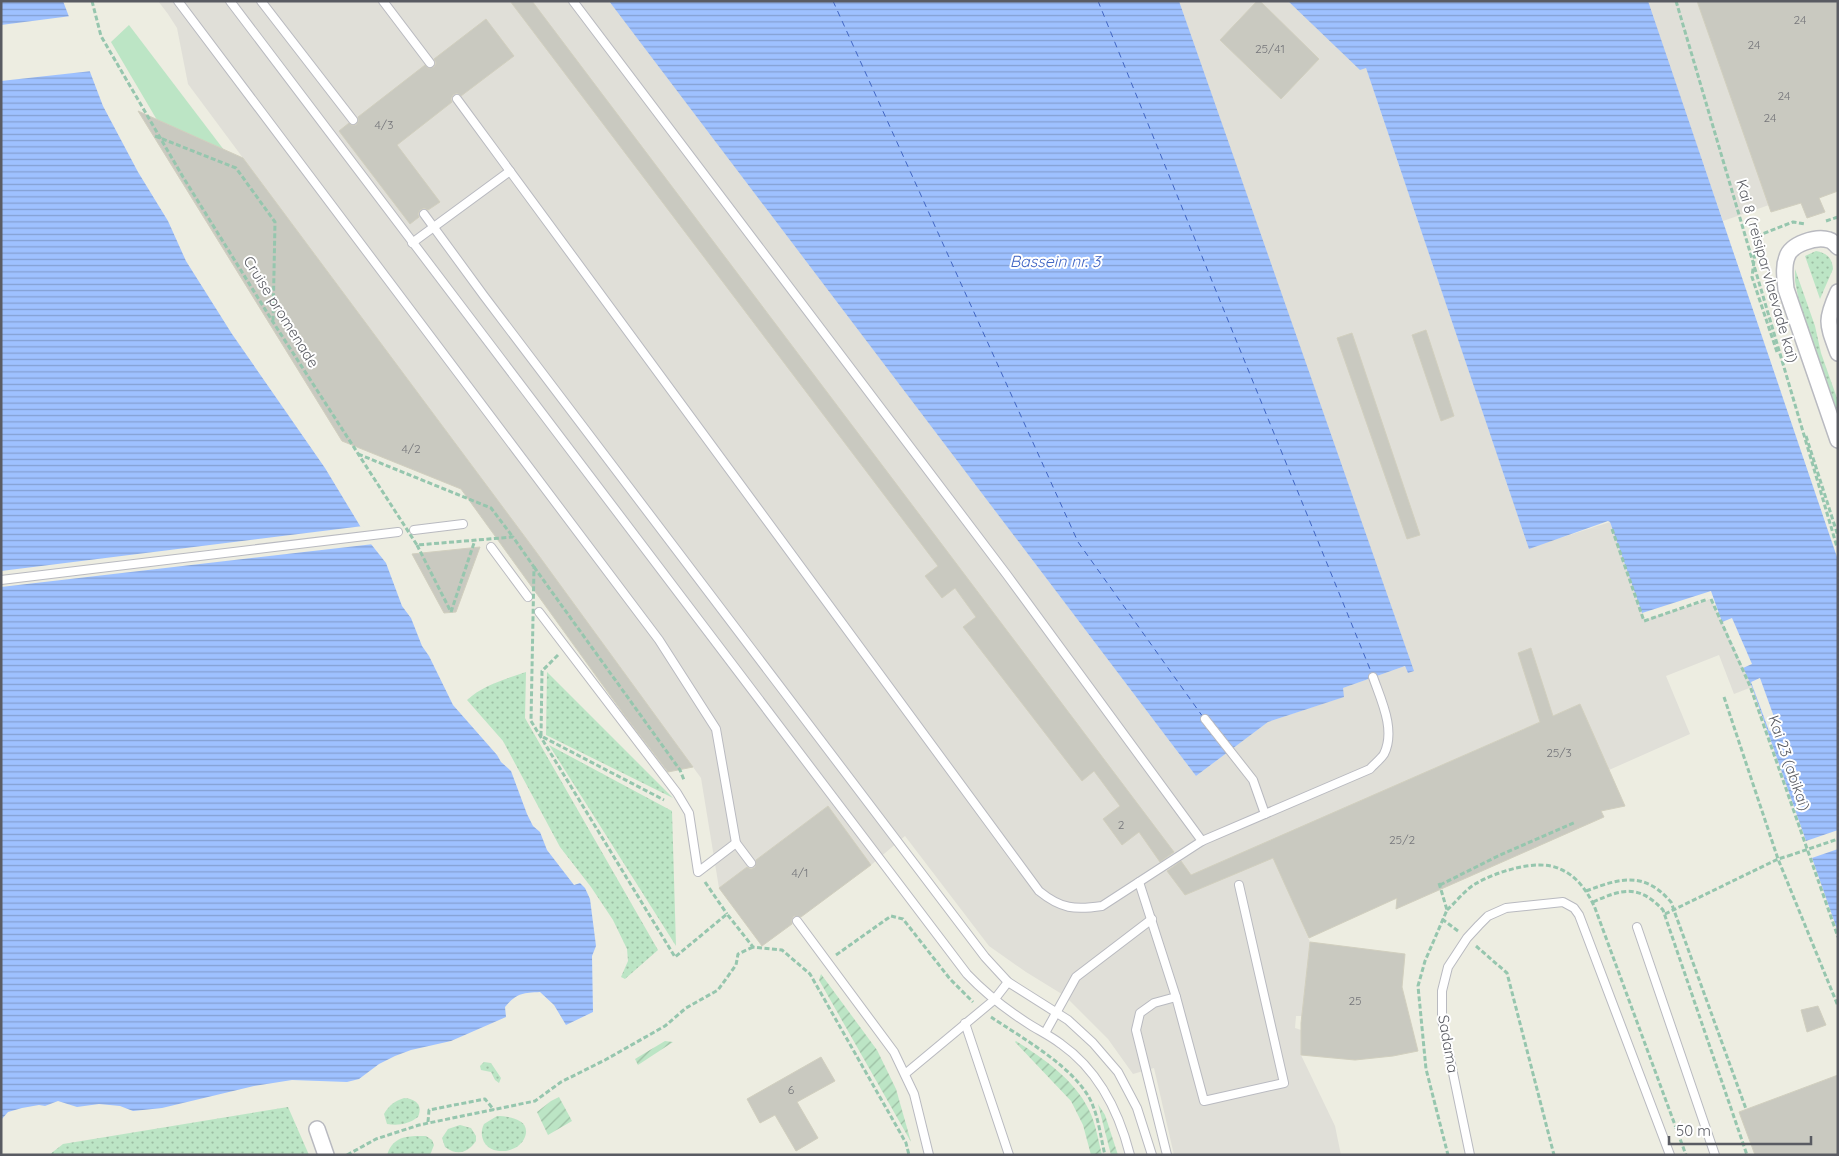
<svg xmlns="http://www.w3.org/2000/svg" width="1839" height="1156" viewBox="0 0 1839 1156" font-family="Quicksand,sans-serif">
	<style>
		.industrial { fill: #e0dfd8 }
		.grass { fill: url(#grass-dots) }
		.park { fill: #bce5c5 }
		.garden { fill: url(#garden-furrows) }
		.water { fill: url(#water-rules) }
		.pier { fill: #edede1 }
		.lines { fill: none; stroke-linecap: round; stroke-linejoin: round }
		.ferry { stroke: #4065c3; stroke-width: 1; stroke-dasharray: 6 5; stroke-linecap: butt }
		.building { fill: #c9c9c0; stroke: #d1cfbf }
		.service-casing { stroke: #b9bac0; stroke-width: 10 }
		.minor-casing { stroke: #b9bac0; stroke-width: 18 }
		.path { stroke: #96c6ae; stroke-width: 3; stroke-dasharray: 5 2.5; stroke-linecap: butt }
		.service { stroke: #fff; stroke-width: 8 }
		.minor { stroke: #fff; stroke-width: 15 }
		.path-bridge { stroke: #96c6ae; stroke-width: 3; stroke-dasharray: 5 2.5; stroke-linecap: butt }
		.labels { text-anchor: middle; stroke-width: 4; stroke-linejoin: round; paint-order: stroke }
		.number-label { font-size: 12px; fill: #75767a }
		.street-label { font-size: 15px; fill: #595b62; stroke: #fff }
		.water-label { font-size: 16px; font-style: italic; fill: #4065c3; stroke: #fff }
	</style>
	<defs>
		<pattern id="grass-dots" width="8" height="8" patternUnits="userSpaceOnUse" patternTransform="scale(1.25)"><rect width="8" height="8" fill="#bce5c5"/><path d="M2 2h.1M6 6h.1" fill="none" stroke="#9cbda3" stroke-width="1.8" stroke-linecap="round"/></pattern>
		<pattern id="garden-furrows" width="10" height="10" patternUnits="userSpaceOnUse" patternTransform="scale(1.25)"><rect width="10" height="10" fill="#bce5c5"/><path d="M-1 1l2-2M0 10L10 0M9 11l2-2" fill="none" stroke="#9cbda3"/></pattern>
		<pattern id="water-rules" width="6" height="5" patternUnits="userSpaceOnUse" patternTransform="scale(1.25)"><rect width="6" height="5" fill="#9ec1ff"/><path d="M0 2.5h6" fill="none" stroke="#84a0d2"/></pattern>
	</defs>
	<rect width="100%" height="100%" fill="#edede1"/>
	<g class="industrial">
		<path d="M158,1H610L1196,776L1268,722L1343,697V688L1405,666L1408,673L1179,1H1288L1366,68L1529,548L1610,522L1644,620L1711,599L1752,687L1734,694L1719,655L1666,676L1690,734L1609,770L1580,704L1267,842L1310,942L1302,1016H1296L1295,1028L1301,1030V1055L1335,1126L1341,1155H1174L1154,1068L1133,1074L1108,1039L1065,996L1026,972L989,946L905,836L871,865L828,806L719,888L701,778L534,549L188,84L177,28L168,14Z"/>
		<path d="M1647,1H1697L1769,205L1723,221Z"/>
	</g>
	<g class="grass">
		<path d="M1816,251C1827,253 1832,258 1833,269L1820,299L1805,256Z"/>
		<path d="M1795,269L1815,326L1821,353L1838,401V423L1802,317L1795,281Z"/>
		<path d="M526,672L525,718L658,950L625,979L621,977L628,961L627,949L613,920L591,887L560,847L503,741L467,700C483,685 506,679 526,672Z"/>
		<path d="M547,672L673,798L546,735Z"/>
		<path d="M549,745L672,811L676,946Z"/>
		<path d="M484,1062L491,1063L501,1078L499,1083L495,1080L491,1072L481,1070L480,1066Z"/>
		<path d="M404,1098C416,1099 423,1105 418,1117C409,1124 398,1126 387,1124L384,1114C389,1105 395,1101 404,1098Z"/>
		<path d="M288,1107L309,1155H49L63,1144Z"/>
		<path d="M497,1116C510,1116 533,1120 524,1139C517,1153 492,1156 484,1142C481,1136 481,1130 484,1124Z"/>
		<path d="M460,1125L471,1128L476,1136V1141C468,1153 457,1156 445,1147L442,1138L448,1129Z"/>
		<path d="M418,1136H426L432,1140L434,1145L430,1155H387C392,1139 403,1136 418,1136Z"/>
	</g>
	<path class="park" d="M129,25L224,150L157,120L111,42Z"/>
	<g class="garden">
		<path d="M821,974L877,1050L896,1089L911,1142L819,980Z"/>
		<path d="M665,1041L673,1042L638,1065L635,1059Z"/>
		<path d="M1016,1041C1044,1059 1074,1079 1089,1110C1096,1124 1098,1140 1102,1155H1091L1083,1125L1071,1101L1015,1042Z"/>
		<path d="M559,1097L572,1121L548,1135L537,1112L551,1101Z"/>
		<path d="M1098,1104L1105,1115L1118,1155H1111Z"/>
	</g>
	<g class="water">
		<path d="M1,1H63L103,106L138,172L168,221L186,261L232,334L325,468L371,544L386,563L402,606L411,618L422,646L429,656L453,705L497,755L501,762L511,771L527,814L533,826L540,832L547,850L574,885L580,883L585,888L590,899L596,946L592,956L593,1012L566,1025L554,1005L540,992C522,993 517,993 505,1007L506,1017L451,1041L411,1050L395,1056L379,1064L359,1079L347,1082L292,1080L254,1086L162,1108L133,1111L120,1106L99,1104L77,1107L58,1101L45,1106L39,1105L22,1108L8,1112L1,1120Z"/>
		<path d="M609,1H1179L1414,671L1408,673L1405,666L1343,688L1344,697L1268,722L1196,776Z"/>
		<path d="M1288,1H1648L1838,560V932L1752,687L1722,622L1711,591L1642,613L1610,522L1608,521L1529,549L1366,68L1360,70Z"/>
	</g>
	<g class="pier">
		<path d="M71,16L92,71L1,81V25Z"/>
		<path d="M363,526L374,544L1,587V571Z"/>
		<path d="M1732,618L1752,664L1743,668L1722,622Z"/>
		<path d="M1760,678L1778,728L1769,731L1751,682Z"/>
		<path d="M1838,830V849L1809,859L1803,842Z"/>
	</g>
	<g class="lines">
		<g class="ferry">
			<path d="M833,1L1078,542L1203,717"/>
			<path d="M1098,1L1372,674"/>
		</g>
	</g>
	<g class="building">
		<path d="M510,1H532L1174,852L1160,862L1139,832L1122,845L1103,819L1120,806L1094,771L1082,781L963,627L976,617L955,588L942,598L925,576L938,566Z"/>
		<path d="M1257,1H1260L1319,59L1281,99L1220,40Z"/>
		<path d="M1697,1H1838V191L1819,198L1825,212L1807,218L1801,203L1771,212Z"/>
		<path d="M486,19L514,56L461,96L457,93L453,95L451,99L452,102L397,145L440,202L428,210L424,208L420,210L418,214L419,217L410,224L339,131L349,123L351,125H356L358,122V117L425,65L428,68L434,67L436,63L434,59Z"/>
		<path d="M138,111L243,158L534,549L693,767L668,772L625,716L461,489L342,441Z"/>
		<path d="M1426,330L1454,416L1441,421L1412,335Z"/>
		<path d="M1352,333L1420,535L1407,539L1337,338Z"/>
		<path d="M480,547L456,612L444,613L412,554Z"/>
		<path d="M1531,648L1553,716L1580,704L1625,806L1601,811L1604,817L1396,909L1397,898L1309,938L1273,858L1185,895L1167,871L1181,861L1191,875L1540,722L1518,653Z"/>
		<path d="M828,806L871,865L801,917L794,916L792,919V924L762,946L719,888L747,867L751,869L755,867L756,860Z"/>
		<path d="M1310,942L1405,954L1402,987L1418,1051L1393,1056L1355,1060L1301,1055V1023Z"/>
		<path d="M1818,1006L1826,1025L1807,1032L1801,1010Z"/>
		<path d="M821,1057L835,1081L797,1102L818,1138L796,1151L775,1115L760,1123L747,1099Z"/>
		<path d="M1838,1075V1155H1755L1739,1112Z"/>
	</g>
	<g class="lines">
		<defs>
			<g id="service">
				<path d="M178,1L659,640L716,729L736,843L751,863"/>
				<path d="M230,1L967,974C986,994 1008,1011 1032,1026C1042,1032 1052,1037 1061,1044C1098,1070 1119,1112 1130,1155"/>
				<path d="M261,1L353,120"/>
				<path d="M383,1L430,63"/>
				<path d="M573,1L1007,575L1202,841"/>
				<path d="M457,99L1039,891C1061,909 1075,910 1102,906L1202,841L1370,769C1374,764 1381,759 1384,754C1396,730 1381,700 1373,677"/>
				<path d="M424,214L484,296L985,957L1008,982L1068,1020L1093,1043L1118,1072L1137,1108L1152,1155"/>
				<path d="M412,243L510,171"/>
				<path d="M414,530L463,524"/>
				<path d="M491,547L528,597"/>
				<path d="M1,580L398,532"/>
				<path d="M539,612L677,793L689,813L698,872L736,843"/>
				<path d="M1205,719L1253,780L1265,814"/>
				<path d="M1139,882L1176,997L1154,1003L1140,1013L1136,1030L1167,1155"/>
				<path d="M797,921L894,1052L914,1094L929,1155"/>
				<path d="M1637,927L1715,1155"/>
				<path d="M1176,997L1204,1101L1284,1083L1239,885"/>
				<path d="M965,1023L1009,1155"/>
				<path d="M1045,1033L1076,977L1152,919"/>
				<path d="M905,1074L994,1000L1008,982"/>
				<path d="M1470,1155L1442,1020V991L1448,967L1467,938L1479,925L1488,916L1506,908L1563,902L1574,908L1579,915L1670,1155"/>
			</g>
			<g id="minor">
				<path d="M1838,247C1835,244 1833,241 1829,240C1816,236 1791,244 1787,257C1783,267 1785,278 1786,289L1838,440"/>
				<path d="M1838,292C1825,321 1827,323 1838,353"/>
				<path d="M317,1129L326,1155"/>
			</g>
		</defs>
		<use href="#service" class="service-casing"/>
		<use href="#minor" class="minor-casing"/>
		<g class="path">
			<path d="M1676,1L1837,547"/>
			<path d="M155,136L236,168L275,222L273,322"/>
			<path d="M1826,221L1838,217"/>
			<path d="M1777,352L1752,277L1757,236L1793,222L1805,224"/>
			<path d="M1806,436L1838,536"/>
			<path d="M358,454L491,508L513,537"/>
			<path d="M1612,529L1644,621L1708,599"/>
			<path d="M417,545L451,612"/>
			<path d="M534,567L680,770L684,780"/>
			<path d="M1711,599L1750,686L1838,937"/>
			<path d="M451,612L475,540"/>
			<path d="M558,655L542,671L541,736L664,800"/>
			<path d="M1724,697L1778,859L1838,1006"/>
			<path d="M531,721L675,957L727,914L753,947L782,950L810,974L906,1143L909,1155"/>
			<path d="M705,882L727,914"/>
			<path d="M1439,883L1447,910L1425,961L1418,986L1426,1069L1448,1155"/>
			<path d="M1440,885L1498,856L1576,822"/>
			<path d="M1586,891C1621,878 1644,871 1671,902L1746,1109"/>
			<path d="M1593,902C1622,889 1639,884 1663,910L1747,1155"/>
			<path d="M1447,910C1456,902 1465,890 1475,884C1496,872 1537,858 1560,869C1577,876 1588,892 1595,908L1686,1155"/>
			<path d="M1665,914L1778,859L1788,856"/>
			<path d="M1442,919L1458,931"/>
			<path d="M1476,946L1507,973L1554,1155"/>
			<path d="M836,955L891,916L903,919L950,979L973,1002"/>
			<path d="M991,1017C1022,1038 1080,1070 1093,1106C1099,1121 1101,1139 1105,1155"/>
			<path d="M428,1122L429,1110L485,1099L494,1110"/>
			<path d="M347,1155L376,1139L419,1125L535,1101L561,1082L605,1060L665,1026L686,1008L718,990L736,965L738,954L753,947"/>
		</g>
		<use href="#service" class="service"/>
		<use href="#minor" class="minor"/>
		<g class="path-bridge">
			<path d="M92,1L101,36L183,177L273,322L417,545L513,537L534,567L531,721"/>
			<path d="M1788,856L1838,839"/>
		</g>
	</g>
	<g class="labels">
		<g class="number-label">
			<text x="1800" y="24">24</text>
			<text x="1754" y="49">24</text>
			<text x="1270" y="53">25/41</text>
			<text x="1784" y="100">24</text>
			<text x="1770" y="122">24</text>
			<text x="384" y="129">4/3</text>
			<text x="411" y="453">4/2</text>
			<text x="1559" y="757">25/3</text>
			<text x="1121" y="829">2</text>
			<text x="1402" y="844">25/2</text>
			<text x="800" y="877">4/1</text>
			<text x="1355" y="1005">25</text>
			<text x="791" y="1094">6</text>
		</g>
		<g class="street-label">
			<text transform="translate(1767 271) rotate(74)" y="5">Kai 8 (reisiparvlaevade kai)</text>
			<text transform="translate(281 312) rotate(58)" y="5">Cruise promenade</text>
			<text transform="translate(1789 763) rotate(71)" y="5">Kai 23 (abikai)</text>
			<text transform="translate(1448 1044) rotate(80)" y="5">Sadama</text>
		</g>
		<g class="water-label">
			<text x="1055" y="267">Bassein nr. 3</text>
		</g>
	</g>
	<rect width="1839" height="1156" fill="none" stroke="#595b62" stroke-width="5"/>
	<path d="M1669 1136v8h142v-8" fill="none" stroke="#595b62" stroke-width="2.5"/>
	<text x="1676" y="1136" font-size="15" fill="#595b62" stroke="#ffffff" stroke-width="4" paint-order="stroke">50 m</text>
</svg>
